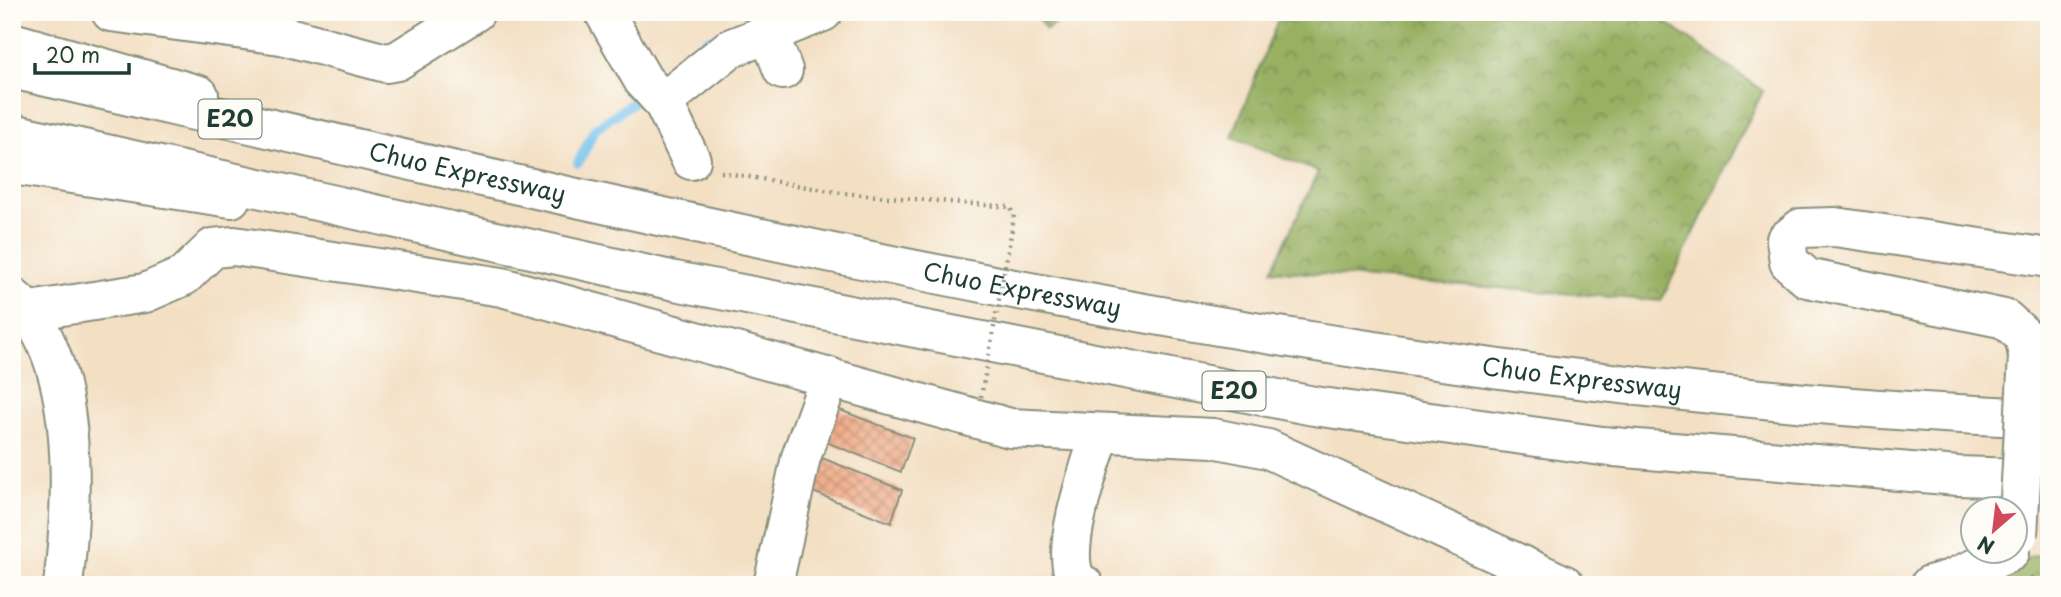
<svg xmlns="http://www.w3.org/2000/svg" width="2061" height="597" viewBox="0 0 2061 597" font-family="'Playpen Sans',sans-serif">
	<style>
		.forest { fill: url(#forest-crowns); stroke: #5b764b; stroke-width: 2 }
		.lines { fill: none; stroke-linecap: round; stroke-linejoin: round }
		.stream { stroke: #71c1ec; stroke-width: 10 }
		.building { fill: url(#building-cross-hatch) }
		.minor-casing { stroke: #898e7b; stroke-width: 42 }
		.highway-casing { stroke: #898e7b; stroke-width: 42 }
		.path { stroke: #898e7b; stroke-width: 4.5; stroke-dasharray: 2 5; stroke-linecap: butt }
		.minor { stroke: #fff; stroke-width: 38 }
		.highway { stroke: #fff; stroke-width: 38 }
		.minor-bridge-casing { stroke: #898e7b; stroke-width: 42; stroke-linecap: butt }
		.path-bridge { stroke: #898e7b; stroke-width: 4.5; stroke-dasharray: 2 5; stroke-linecap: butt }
		.minor-bridge { stroke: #fff; stroke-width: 38 }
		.labels { text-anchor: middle; stroke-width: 5; stroke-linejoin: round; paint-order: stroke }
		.shield { fill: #fdfcf7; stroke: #62766e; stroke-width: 2 }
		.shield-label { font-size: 23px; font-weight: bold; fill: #1f3d34 }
		.street-label { font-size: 24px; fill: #1f3d34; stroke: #fdfcf7 }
	</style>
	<defs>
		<pattern id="forest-crowns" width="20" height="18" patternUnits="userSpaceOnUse" patternTransform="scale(1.75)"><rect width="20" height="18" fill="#97b062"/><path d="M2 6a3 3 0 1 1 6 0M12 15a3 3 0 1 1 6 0" fill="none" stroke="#7b9052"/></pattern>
		<pattern id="building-cross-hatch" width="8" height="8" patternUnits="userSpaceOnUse" patternTransform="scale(1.75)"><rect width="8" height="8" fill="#efab87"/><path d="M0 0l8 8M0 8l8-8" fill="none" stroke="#c18c6f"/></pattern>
	</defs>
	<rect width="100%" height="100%" fill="#fdfcf7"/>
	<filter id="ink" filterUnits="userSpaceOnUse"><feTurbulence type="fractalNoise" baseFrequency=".0143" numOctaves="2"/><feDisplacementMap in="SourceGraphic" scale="14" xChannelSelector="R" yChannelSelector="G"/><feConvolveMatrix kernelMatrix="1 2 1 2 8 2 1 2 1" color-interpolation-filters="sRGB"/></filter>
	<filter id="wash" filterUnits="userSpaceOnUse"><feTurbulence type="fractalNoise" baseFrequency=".00686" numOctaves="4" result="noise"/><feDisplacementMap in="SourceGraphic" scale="28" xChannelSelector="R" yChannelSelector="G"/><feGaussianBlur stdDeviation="1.57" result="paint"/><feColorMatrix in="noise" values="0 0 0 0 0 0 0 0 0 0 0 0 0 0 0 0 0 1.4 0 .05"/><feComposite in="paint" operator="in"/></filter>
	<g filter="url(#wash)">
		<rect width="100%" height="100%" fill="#f3dfc2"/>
		<g class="forest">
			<path d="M1034,12H1072L1046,30Z"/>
			<path d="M1281,12H1651L1763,91L1661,301L1272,270L1318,172L1232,137Z"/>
			<path d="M2034,556L2049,557V585H1957Z"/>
		</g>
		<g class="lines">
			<g class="stream">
				<path d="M691,56L708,39"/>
				<path d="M578,163L595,129L640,97"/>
			</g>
		</g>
		<g id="blocks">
			<g class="building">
				<path d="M832,407L913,438L901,472L821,440Z"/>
				<path d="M822,458L902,490L891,523L808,490Z"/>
			</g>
		</g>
	</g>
	<g filter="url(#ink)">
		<use href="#blocks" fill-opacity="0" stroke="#898e7b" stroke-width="2"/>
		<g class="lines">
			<defs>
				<g id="minor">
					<path d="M111,12L281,35L386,63L397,61L475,12"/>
					<path d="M604,12L643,80L663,102L729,49L823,12"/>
					<path d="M769,34L783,70"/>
					<path d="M12,42L199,95"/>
					<path d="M663,102L691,160"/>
					<path d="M12,165L231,198"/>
					<path d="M12,297C82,354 73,503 63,585"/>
					<path d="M30,311L145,293L184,276L213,248L234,246L502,287L1010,428L1213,438L1268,449L1565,585"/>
					<path d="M2028,356L2024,336L2005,319L1807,278L1789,262L1786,240L1801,228L1835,227L2049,258"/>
					<path d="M773,585L801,457L830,377"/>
					<path d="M1084,585C1050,572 1092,461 1100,435"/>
					<path d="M1930,585L1951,579L2010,552"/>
				</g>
				<g id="highway">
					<path id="s1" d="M12,69C505,182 998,302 1500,369C1682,393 1865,412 2049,418"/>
					<path d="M12,133L675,281L1314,406L1602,446L1958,476L2049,479"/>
				</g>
			</defs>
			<use href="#minor" class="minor-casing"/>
			<use href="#highway" class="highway-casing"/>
			<g class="path">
				<path d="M721,172L841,193L1010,207L1014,215L1012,229"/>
				<path d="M2030,577L2040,585"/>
			</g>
			<use href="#minor" class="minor"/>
			<use href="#highway" class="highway"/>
			<defs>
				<path id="minor-bridge" d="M2018,535L2028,356"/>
			</defs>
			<use href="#minor-bridge" class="minor-bridge-casing"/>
			<path class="path-bridge" d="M981,397L1012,229"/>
			<use href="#minor-bridge" class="minor-bridge"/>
		</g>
	</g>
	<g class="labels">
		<g class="shield">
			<rect x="198.5" y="99.5" width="63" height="39" rx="5"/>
			<rect x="1202.5" y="371.5" width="63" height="39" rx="5"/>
		</g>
		<g class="shield-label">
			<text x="230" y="127">E20</text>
			<text x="1234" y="399">E20</text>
		</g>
		<g class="street-label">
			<text dy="8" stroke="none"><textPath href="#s1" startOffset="467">Chuo Expressway</textPath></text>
			<text dy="8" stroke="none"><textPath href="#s1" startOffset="1034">Chuo Expressway</textPath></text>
			<text dy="8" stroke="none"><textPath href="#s1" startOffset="1601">Chuo Expressway</textPath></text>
		</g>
	</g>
	<rect width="2061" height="597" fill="none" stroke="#fdfcf7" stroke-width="42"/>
	<g transform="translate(1994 530) rotate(208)"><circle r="33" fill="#fdfcf7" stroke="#a4b0a9" stroke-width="2"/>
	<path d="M0-5L12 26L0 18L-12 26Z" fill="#d1495b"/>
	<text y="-10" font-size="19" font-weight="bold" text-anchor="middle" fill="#1f3d34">N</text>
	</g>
	<path d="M35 63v10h94v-10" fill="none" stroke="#1f3d34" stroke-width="3.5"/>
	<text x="46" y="63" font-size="21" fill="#1f3d34" stroke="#fdfcf7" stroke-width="5" paint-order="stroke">20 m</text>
</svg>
